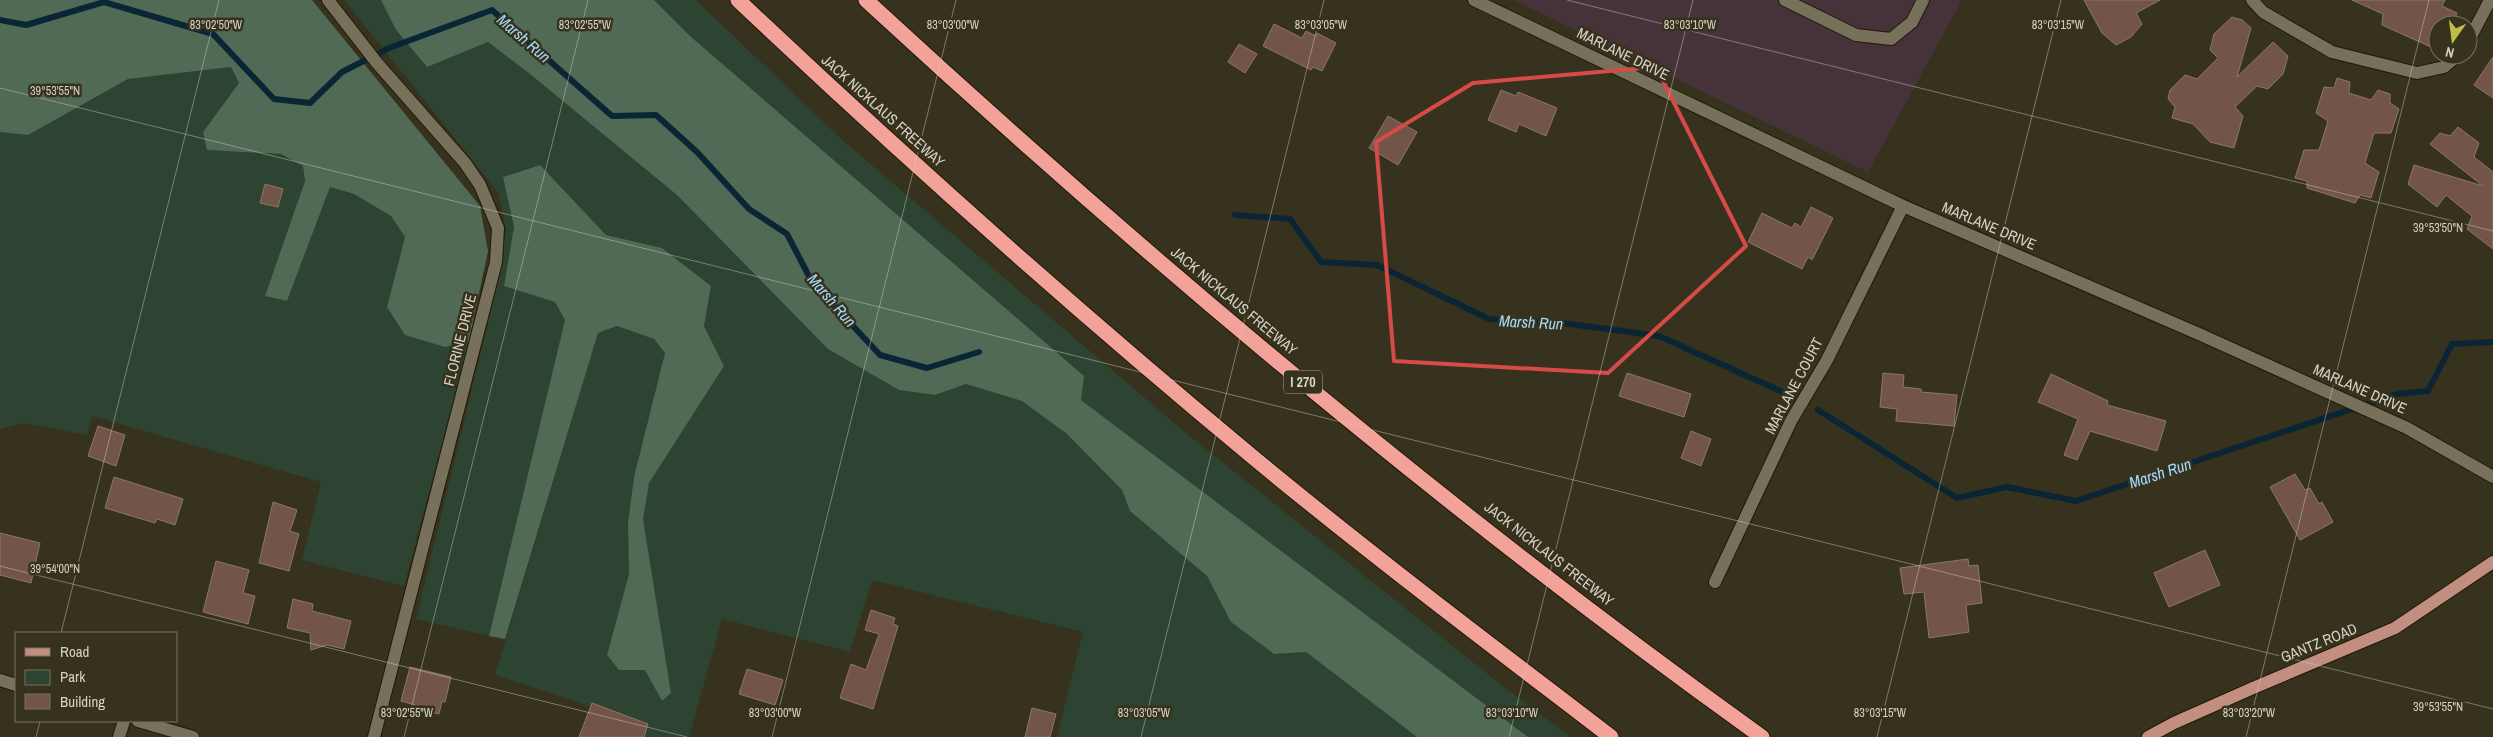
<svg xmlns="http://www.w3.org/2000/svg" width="2493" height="737" viewBox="0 0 2493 737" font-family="'Archivo Narrow',sans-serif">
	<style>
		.industrial { fill: #46333a }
		.green { fill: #2d4432 }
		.forest { fill: #516a56 }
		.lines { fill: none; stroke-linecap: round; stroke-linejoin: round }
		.stream { stroke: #0a2635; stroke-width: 6 }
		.building { fill: #725548; stroke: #8d756b }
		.minor-casing { stroke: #1f1906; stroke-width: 14 }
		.major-casing { stroke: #1f1906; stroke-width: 14 }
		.highway-casing { stroke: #1f1906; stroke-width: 17 }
		.minor { stroke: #77715b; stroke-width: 12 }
		.major { stroke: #c18e80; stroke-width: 12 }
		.highway { stroke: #f3a299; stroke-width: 15 }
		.marked { fill: none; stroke: #d64a47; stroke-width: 4; stroke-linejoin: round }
		.ticks { fill: none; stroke: #d5d1c5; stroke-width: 1; stroke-opacity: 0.45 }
		.labels { text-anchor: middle; stroke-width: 5; stroke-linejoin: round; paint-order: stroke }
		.shield { fill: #37321d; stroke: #a6a193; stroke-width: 1 }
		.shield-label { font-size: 14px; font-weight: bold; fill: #d5d1c5 }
		.street-label { font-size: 15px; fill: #d5d1c5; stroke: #37321d }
		.water-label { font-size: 16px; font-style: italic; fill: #a3dafc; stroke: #37321d }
		.ticks-label { font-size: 12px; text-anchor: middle; fill: #d5d1c5; stroke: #37321d; stroke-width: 5; stroke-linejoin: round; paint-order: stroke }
	</style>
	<rect width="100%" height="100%" fill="#37321d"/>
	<path class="industrial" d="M1513,0H1962L1868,172Z"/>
	<g class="green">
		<path d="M344,0H381L396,30L427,67L488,42L530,74L677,195L828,349L899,390L935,395L966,384L1022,401L1067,434L1122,490L1130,511L1207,576L1231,622L1274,654L1306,652L1417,737H1057L1083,632L872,580L850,652L722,619L689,737H585L593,707L495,675L598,333L616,326L654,339L665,353L634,477L628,523L629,574L607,655L619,670H645L662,701L671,693L643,519L649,483L724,366L704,326L711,286L662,248L606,235L540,165L503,177L514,227L504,285L556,302L565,320L489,636L416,619L498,282L506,229L498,192Z"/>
		<path d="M654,0H696L840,138L1187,434L1504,687L1571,737H1528L1081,400L1084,376L690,36Z"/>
		<path d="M231,67L239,83L203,132L207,150L281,154L303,166L305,181L265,296L287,301L330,187L354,194L391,216L405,237L387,307L445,347L469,341L404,586L302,560L321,482L92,416L87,435L23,423L0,429V132L28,135L128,79Z"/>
	</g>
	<g class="forest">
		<path d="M0,0H312L480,206L488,251L469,341L445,347L405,335L387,307L405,237L391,216L354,194L330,187L287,301L265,296L305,181L303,166L281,154L207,150L203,132L239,83L231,67L128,79L28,135L0,132Z"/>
		<path d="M381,0H654L690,36L1084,376L1081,400L1528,737H1417L1306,652L1274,654L1231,622L1207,576L1130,511L1122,490L1067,434L1022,401L966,384L935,395L899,390L828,349L677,195L530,74L488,42L427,67L396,30Z"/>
		<path d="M540,165L606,235L662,248L711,286L704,326L724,366L649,483L643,519L671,693L662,701L645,670H619L607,655L629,574L628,523L634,477L665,353L654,339L617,326L598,333L505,639L489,636L565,320L555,302L504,286L514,227L503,177Z"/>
	</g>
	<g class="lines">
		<g class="stream">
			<path d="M0,20L26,25L104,2L213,34L274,99L310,103L342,72L389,48L492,10L612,116L656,115L697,152L749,209L787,234L812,282L880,355L927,368L979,352"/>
			<path d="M1235,215L1290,219L1321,262L1377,265L1489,319L1563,323L1659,336L1789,395"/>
			<path d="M1818,410L1957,498L2007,487L2076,501L2397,394L2428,391L2452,344L2493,342"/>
		</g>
	</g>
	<g class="building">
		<path d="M2084,0H2160L2136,13L2142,24L2131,37L2116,45L2102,33Z"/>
		<path d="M2352,0H2445L2442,6L2457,13L2452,25H2438V38H2434L2431,47L2382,25L2383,14Z"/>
		<path d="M2232,17L2242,20L2251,28L2237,77L2273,42L2288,56L2283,74L2268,89L2257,86L2235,107L2243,116L2234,148L2210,142L2193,124L2172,118L2175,107L2168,99L2170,90L2185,75L2197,79L2218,58L2210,50L2214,34Z"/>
		<path d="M1274,24L1302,38L1306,31L1316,36L1317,33L1336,43L1322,71L1313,67L1311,70L1263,46Z"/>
		<path d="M1239,44L1257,54L1245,73L1228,62Z"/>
		<path d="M2493,57V98L2474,85Z"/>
		<path d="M2337,78L2350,82L2349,93L2371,100L2378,90L2390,94V103L2399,109L2391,133H2374L2365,163L2379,172L2371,198L2360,195L2355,203L2307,188V181L2295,178L2304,150H2319L2328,121L2316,113L2324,87L2334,88Z"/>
		<path d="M1501,90L1516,96L1518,92L1557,108L1546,136L1519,124L1516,132L1488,120Z"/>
		<path d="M1388,116L1417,132L1398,165L1369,148Z"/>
		<path d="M2458,127L2479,143L2474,157L2493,172V249L2467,229L2472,216L2446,195L2437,207L2408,184L2414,165L2483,186L2430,144L2440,133L2450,136Z"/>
		<path d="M265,184L283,189L278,207L260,203Z"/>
		<path d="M1811,207L1833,218L1812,260L1808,257L1802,269L1748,242L1762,213L1792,228L1795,223L1801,227Z"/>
		<path d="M1627,373L1691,394L1684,417L1619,396Z"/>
		<path d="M1883,373L1904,375L1903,387L1921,389V392L1957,395L1954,426L1896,421L1897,409L1880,407Z"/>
		<path d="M2051,374L2108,401L2107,405L2166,421L2157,451L2090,431L2077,460L2064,455L2078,419L2038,402Z"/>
		<path d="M98,426L125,435L116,466L88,456Z"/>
		<path d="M1691,431L1711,439L1701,466L1681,458Z"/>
		<path d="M2295,474L2305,490L2310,488L2319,504L2322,502L2333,522L2300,540L2270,487Z"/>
		<path d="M114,477L183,499L175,525L157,519L155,523L105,508Z"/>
		<path d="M273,502L297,510L290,531L299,534L289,571L259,563Z"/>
		<path d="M0,533L40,543L31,583L0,575Z"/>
		<path d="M2205,550L2220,585L2169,607L2154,573Z"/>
		<path d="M1968,559L1969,566L1978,565L1982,603L1966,605L1969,632L1929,638L1924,592L1904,594L1900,568Z"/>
		<path d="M216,561L249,570L243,593L255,596L248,624L203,612Z"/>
		<path d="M293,599L313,604L312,611L351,621L344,649L327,645L311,650L310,633L287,628Z"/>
		<path d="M871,610L895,618L893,624L898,626L873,709L840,698L851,664L866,670L879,634L865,630Z"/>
		<path d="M410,667L451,677L445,702L442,701L439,714L414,708L415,705L401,701Z"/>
		<path d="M747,669L783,680L775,705L739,694Z"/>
		<path d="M592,703L648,724L644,737H579Z"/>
		<path d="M1032,708L1056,714L1050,737H1025Z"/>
	</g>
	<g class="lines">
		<defs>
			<g id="minor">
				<path d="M328,0L377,63L465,163L480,185L498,228L496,262L374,737"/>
				<path d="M1474,0L1903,206L2199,334L2407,428L2493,477"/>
				<path d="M1785,0L1856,35L1891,39L1912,22L1923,0"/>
				<path d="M2252,0L2263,12L2332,52L2417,73L2444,67L2458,55"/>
				<path d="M2468,42L2490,0"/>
				<path d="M1715,582L1791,421L1827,360L1903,206"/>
				<path d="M0,680L16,685"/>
				<path d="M138,721L193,737"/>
				<path d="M119,737L124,721"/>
			</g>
			<path id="major" d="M2148,737L2174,723L2253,688L2395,628L2493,562"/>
			<g id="highway">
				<path d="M738,0C905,158 1077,311 1254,458C1370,554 1491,645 1611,737"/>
				<path d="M866,0C1150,262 1448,512 1762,737"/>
			</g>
		</defs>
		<use href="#minor" class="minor-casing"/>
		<use href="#major" class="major-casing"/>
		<use href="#highway" class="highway-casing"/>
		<use href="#minor" class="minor"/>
		<use href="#major" class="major"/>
		<use href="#highway" class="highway"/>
	</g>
	<path class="marked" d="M1656,67L1746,246L1608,373L1394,361L1376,142L1473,83Z"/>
	<path class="ticks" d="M1567,0L2493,231M0,88L2493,709M0,566L687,737M61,633L219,0M36,737L40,721M404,737L588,0M772,737L956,0M1141,737L1324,0M1509,737L1693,0M1877,737L2061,0M2246,737L2429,0"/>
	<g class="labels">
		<rect class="shield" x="1284" y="370.5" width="38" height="23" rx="4"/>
		<g class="shield-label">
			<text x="1303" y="387">I 270</text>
		</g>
		<g class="street-label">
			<text transform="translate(1623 54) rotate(26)" y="5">MARLANE DRIVE</text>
			<text transform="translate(883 111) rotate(42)" y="5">JACK NICKLAUS FREEWAY</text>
			<text transform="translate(1989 226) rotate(23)" y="5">MARLANE DRIVE</text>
			<text transform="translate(1234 301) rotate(40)" y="5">JACK NICKLAUS FREEWAY</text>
			<text transform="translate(460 340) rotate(-76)" y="5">FLORINE DRIVE</text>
			<text transform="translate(1794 386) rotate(-62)" y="5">MARLANE COURT</text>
			<text transform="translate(2360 389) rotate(24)" y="5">MARLANE DRIVE</text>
			<text transform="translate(1549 554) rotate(38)" y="5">JACK NICKLAUS FREEWAY</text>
			<text transform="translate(2319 643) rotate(-22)" y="5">GANTZ ROAD</text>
		</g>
		<g class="water-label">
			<text transform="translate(524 38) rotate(41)" y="6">Marsh Run</text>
			<text transform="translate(832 300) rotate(49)" y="6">Marsh Run</text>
			<text transform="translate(1531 322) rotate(3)" y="6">Marsh Run</text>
			<text transform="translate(2160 473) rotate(-18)" y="6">Marsh Run</text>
		</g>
	</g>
	<g class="ticks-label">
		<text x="216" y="29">83°02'50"W</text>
		<text x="585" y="29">83°02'55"W</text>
		<text x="953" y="29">83°03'00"W</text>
		<text x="1321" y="29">83°03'05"W</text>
		<text x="1690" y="29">83°03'10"W</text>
		<text x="2058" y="29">83°03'15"W</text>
		<text x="55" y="95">39°53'55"N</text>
		<text x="2438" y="232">39°53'50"N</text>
		<text x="55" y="573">39°54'00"N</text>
		<text x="2438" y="711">39°53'55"N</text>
		<text x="407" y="717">83°02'55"W</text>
		<text x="775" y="717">83°03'00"W</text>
		<text x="1144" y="717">83°03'05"W</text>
		<text x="1512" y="717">83°03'10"W</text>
		<text x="1880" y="717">83°03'15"W</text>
		<text x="2249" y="717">83°03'20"W</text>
	</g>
	<rect x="15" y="632" width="162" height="90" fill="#37321d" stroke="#767260"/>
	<rect x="25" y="648" width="25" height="8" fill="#c18e80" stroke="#767260"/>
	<text x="60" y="657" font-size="15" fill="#d5d1c5">Road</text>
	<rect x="25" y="670" width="25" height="15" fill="#2d4432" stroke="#767260"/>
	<text x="60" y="682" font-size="15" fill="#d5d1c5">Park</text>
	<rect x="25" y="694" width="25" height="15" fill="#725548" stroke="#767260"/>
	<text x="60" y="707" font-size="15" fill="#d5d1c5">Building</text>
	<g transform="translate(2453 40) rotate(194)"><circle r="24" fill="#37321d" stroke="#767260"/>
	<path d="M0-4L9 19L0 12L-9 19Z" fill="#bebf42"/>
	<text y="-8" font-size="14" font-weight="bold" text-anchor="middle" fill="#d5d1c5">N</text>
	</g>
</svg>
